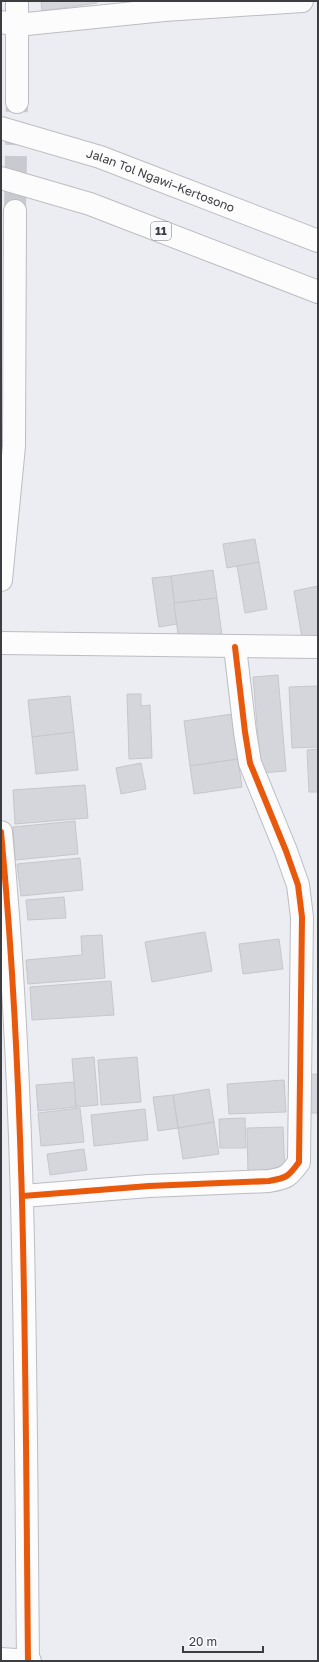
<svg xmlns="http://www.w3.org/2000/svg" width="319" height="1662" viewBox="0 0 319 1662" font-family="'Golos Text',sans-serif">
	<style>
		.building { fill: #d5d6db; stroke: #c6c6cb }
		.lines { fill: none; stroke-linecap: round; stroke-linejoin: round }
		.street-tunnel { stroke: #c9cacf; stroke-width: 22; stroke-dasharray: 22 11; stroke-linecap: butt }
		.street-casing { stroke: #bcbdc2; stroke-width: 24 }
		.secondary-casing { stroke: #bcbdc2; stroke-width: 24 }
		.highway-casing { stroke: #bcbdc2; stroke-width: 24 }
		.street { stroke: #fcfcfd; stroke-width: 22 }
		.secondary { stroke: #fcfcfd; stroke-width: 22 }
		.highway { stroke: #fcfcfd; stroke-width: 22 }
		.cycleway-casing { stroke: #f8f9fd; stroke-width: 8 }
		.cycleway { stroke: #e8590c; stroke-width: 6 }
		.labels { text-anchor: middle; stroke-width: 3; stroke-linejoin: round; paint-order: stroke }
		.shield { fill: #f8f9fd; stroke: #747579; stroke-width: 1 }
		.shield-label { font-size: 11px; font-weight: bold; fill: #3c3d41 }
		.street-label { font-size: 12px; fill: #3c3d41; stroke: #f8f9fd }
	</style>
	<rect width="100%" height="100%" fill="#ecedf3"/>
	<g class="building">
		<path d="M41,1H97V3L42,11Z"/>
		<path d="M255,539L259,562L227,568L223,544Z"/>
		<path d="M259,562L267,609L245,613L237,566Z"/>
		<path d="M213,570L217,598L174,603L171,576Z"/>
		<path d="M171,576L177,624L159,627L152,578Z"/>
		<path d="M318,586V635L302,638L294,591Z"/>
		<path d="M217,598L222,636L179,642L174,603Z"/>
		<path d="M278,675L286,771L261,773L253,677Z"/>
		<path d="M318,686V747L292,748L289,687Z"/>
		<path d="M127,694H141V706L150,705L152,758L129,759Z"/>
		<path d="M70,696L74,732L32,737L28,700Z"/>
		<path d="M232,714L238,759L190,766L184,721Z"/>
		<path d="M74,732L78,770L36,774L32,737Z"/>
		<path d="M318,749V792H309L307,750Z"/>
		<path d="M238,759L242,787L194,794L190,766Z"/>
		<path d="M141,763L146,789L121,794L116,768Z"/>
		<path d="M85,785L88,818L15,824L13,790Z"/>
		<path d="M75,821L78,854L15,860L13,827Z"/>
		<path d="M80,858L83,890L21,896L17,864Z"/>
		<path d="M64,897L66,918L28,920L26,900Z"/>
		<path d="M205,932L212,971L152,982L145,942Z"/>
		<path d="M102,935L105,978L28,984L26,960L82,955L81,936Z"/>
		<path d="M279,939L283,969L243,974L239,944Z"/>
		<path d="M111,981L114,1015L32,1020L30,987Z"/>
		<path d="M94,1057L98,1105L76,1107L72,1059Z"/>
		<path d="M137,1057L141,1102L101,1105L98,1060Z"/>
		<path d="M318,1074V1113H304V1075Z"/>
		<path d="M284,1080L286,1112L229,1114L227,1084Z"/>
		<path d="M74,1082L76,1107L38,1111L36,1085Z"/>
		<path d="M209,1089L214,1122L178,1128L173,1095Z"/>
		<path d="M173,1095L178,1128L158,1131L153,1097Z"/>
		<path d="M80,1108L84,1142L41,1146L38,1113Z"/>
		<path d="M145,1109L148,1140L94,1146L91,1115Z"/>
		<path d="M245,1118L246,1148H220L219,1119Z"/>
		<path d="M214,1122L219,1154L183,1159L178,1128Z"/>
		<path d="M283,1127L285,1173L248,1174L247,1128Z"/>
		<path d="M84,1149L87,1170L50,1175L47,1154Z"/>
	</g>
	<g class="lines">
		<path class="street-tunnel" d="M15,211L17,102"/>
		<defs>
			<g id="street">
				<path d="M17,1V102"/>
				<path d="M1,22L17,25L164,10L302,1"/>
				<path d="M1,580L14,446L15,211"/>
				<path d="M1,643L318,647"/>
				<path d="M1,832C27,1107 25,1384 28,1661"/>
				<path d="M23,1196L149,1186L269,1181C287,1178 289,1176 299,1162L302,917L298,885L286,851L250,763L245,732L235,647"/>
			</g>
			<path id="secondary" d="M1,1659L30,1661"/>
			<g id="highway">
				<path id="s1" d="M1,128L100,157L318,241"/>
				<path d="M1,178L90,204L318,292"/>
			</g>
		</defs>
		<use href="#street" class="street-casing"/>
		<use href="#secondary" class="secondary-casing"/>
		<use href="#highway" class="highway-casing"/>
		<use href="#street" class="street"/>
		<use href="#secondary" class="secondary"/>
		<use href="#highway" class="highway"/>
		<defs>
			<g id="cycleway">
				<path d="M1,832C27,1107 25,1384 28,1661"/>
				<path d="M23,1196L149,1186L269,1181C287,1178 289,1176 299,1162L302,917L298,885L286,851L250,763L245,732L235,647"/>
			</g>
		</defs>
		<use href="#cycleway" class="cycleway-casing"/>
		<use href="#cycleway" class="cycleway"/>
	</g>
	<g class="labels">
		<rect class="shield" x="151" y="222" width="20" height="18" rx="3"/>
		<g class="shield-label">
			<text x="161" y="235">11</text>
		</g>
		<g class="street-label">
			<text dy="4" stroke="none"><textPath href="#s1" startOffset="168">Jalan Tol Ngawi–Kertosono</textPath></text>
		</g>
	</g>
	<rect width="319" height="1662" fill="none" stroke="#3c3d41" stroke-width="4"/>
	<path d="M183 1646v6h80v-6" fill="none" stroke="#3c3d41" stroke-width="2"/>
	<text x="189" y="1646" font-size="12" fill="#3c3d41" stroke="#f8f9fd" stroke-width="3" paint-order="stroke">20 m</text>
</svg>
